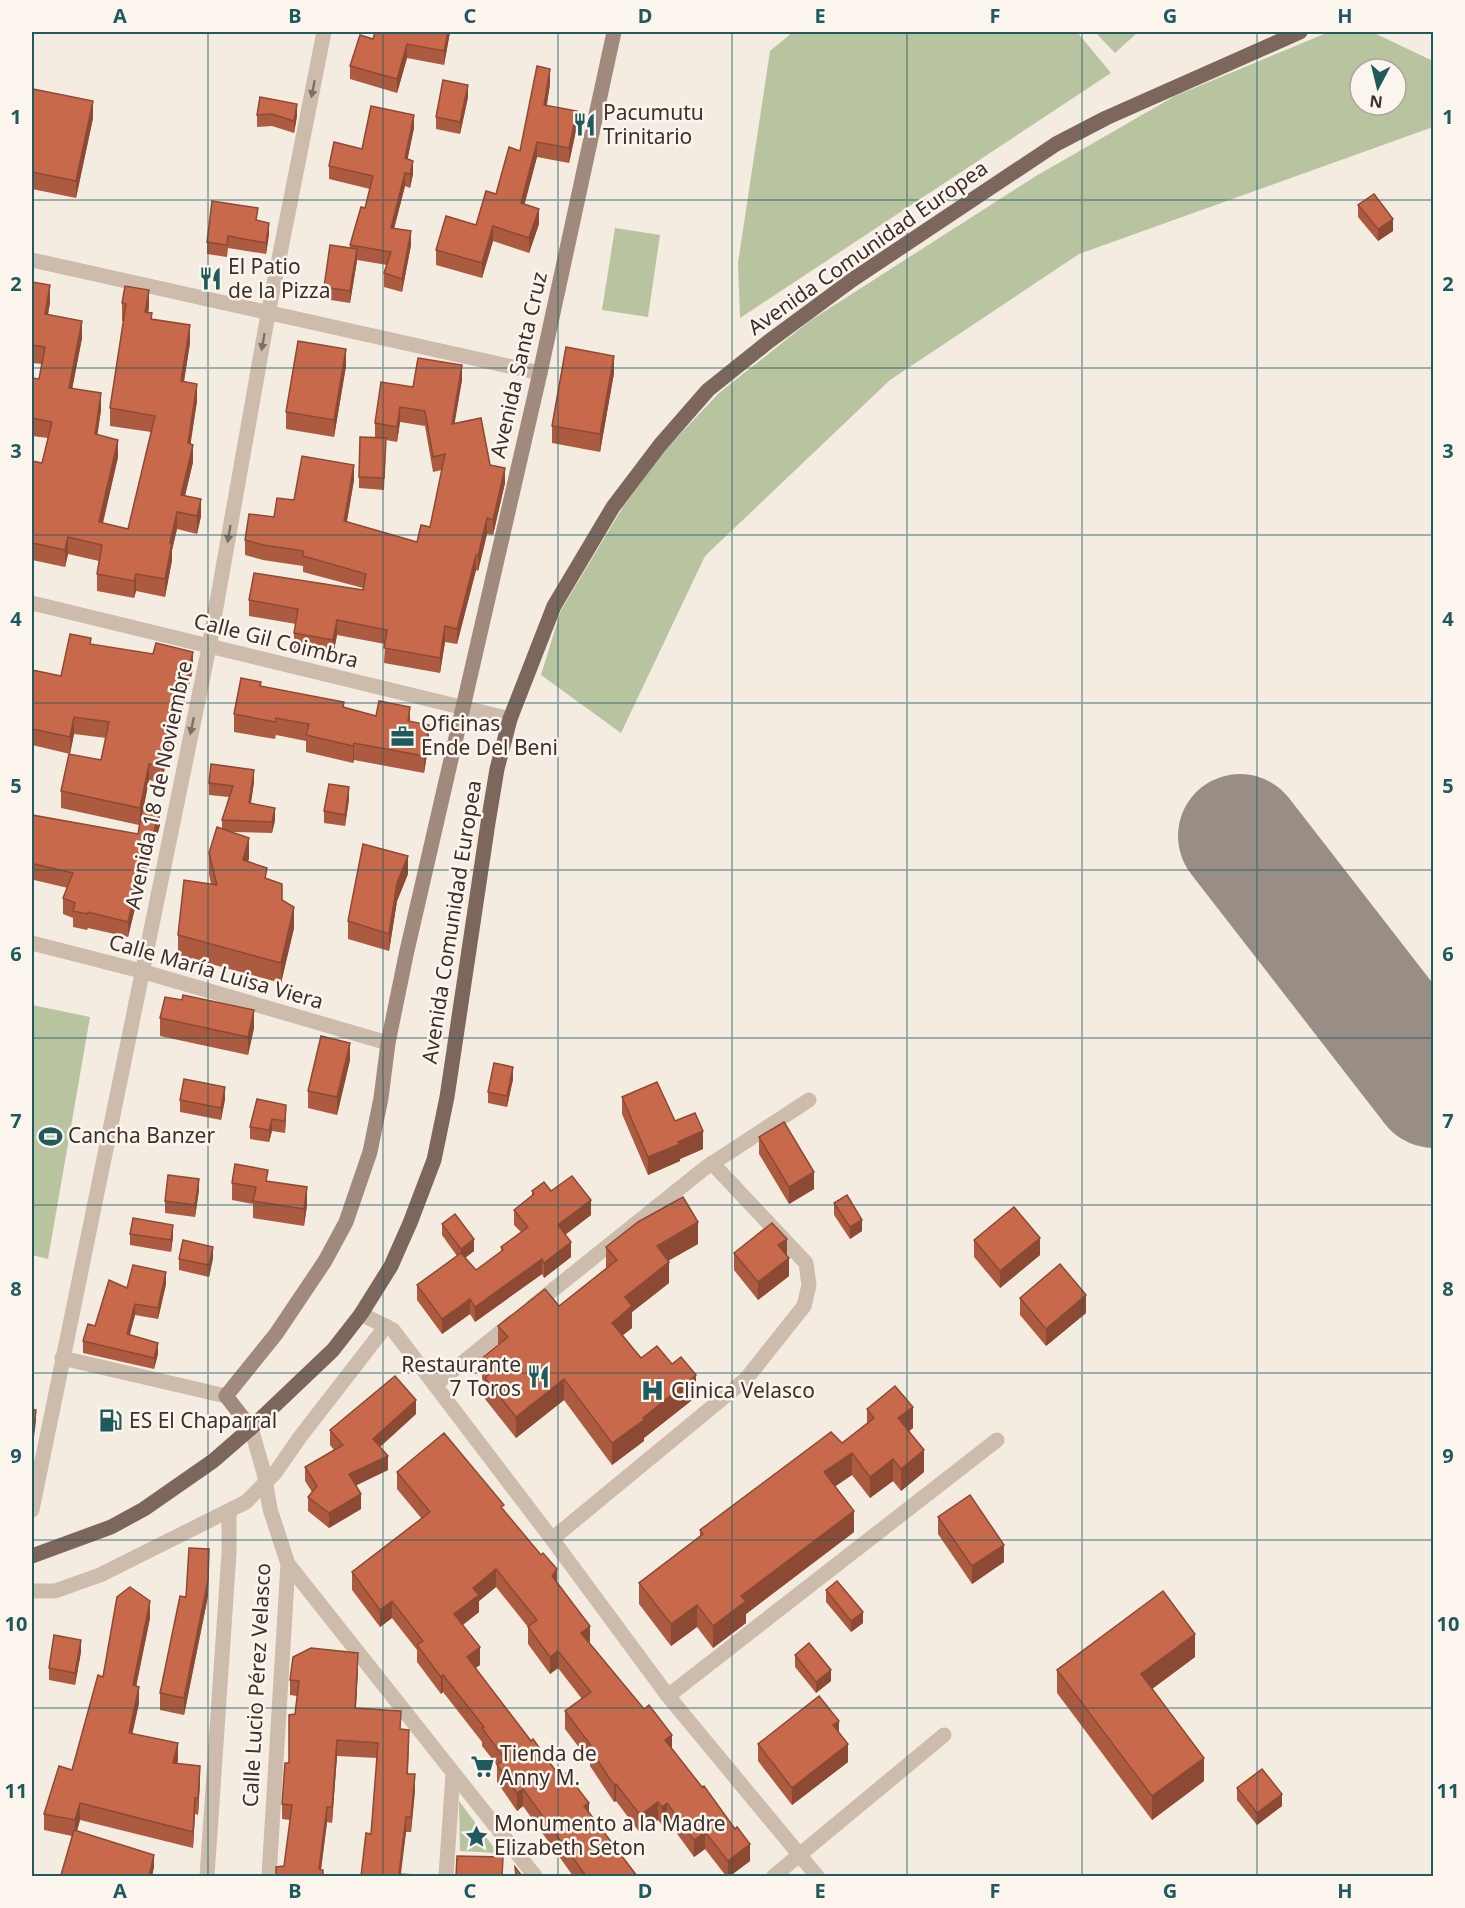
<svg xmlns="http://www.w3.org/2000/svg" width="1465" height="1908" viewBox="0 0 1465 1908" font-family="'Noto Sans',sans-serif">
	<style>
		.green { fill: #b8c4a0; fill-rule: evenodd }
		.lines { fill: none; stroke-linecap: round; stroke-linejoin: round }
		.runway { stroke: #988e86; stroke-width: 124 }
		.minor { stroke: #cdbbac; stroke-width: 15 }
		.tertiary { stroke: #cdbbac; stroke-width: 15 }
		.secondary { stroke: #a18a7d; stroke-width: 15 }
		.primary { stroke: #7d675c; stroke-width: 15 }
		.wall { fill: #ac5a40 }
		.shaded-wall { fill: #8c4a34 }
		.building { fill: #c8694b; stroke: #8c4a34; stroke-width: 1.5 }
		.oneway { fill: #7d6f65 }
		.grid { fill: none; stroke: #1f5a5e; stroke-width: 1.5; stroke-opacity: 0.55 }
		.labels { text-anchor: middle; stroke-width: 5; stroke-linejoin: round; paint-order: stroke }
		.poi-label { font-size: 21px; fill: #3b302b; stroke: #fbf5ee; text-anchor: start }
		.street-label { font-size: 21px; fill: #3b302b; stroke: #fbf5ee }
		.neatline { fill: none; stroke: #1f5a5e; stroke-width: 2 }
		.grid-label { font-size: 20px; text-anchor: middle; font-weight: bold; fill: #1f5a5e }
	</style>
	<rect width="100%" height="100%" fill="#f4ebe1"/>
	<g class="green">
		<path d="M793,32H1077L1111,73L740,318L738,263L770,51Z"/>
		<path d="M1095,32H1138L1115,53Z"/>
		<path d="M1329,32H1372L1433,61V127L1079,254L890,380L705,556L621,733L541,675L561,610L623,507L666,449L719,393L811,320L1036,176L1175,96ZM1360,69H1396V105H1360Z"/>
		<path d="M615,228L660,235L648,317L602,310Z"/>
		<path d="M32,1005L90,1017L48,1259L32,1255Z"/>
		<path d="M459,1801L498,1853L460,1851Z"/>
	</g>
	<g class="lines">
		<path class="runway" d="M1240,836L1434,1086"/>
		<g class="minor">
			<path d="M32,260L540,373"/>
			<path d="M32,943L141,971L388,1043"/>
			<path d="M533,1306L705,1168L809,1100"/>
			<path d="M62,1358L226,1396"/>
			<path d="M435,1385L514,1321"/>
			<path d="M251,1428L264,1473L270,1509L288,1564L269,1876"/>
			<path d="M32,1510L209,647L268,314L324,32"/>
			<path d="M552,1539L746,1379L804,1306L809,1285L806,1263L712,1163"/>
			<path d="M288,1564L535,1876"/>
			<path d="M32,1591H55L100,1575L246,1502L275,1473L300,1437L386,1326"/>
			<path d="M668,1696L997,1440"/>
			<path d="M207,1876L229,1553V1512"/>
			<path d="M446,1876L453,1774"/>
			<path d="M774,1876L944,1735"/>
		</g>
		<g class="tertiary">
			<path d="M32,603L510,719"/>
			<path d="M361,1314L393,1330L552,1539L668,1696L817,1876"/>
		</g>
		<path class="secondary" d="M251,1428L226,1396L276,1334L325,1261L346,1222L370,1152L381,1098L388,1043L406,955L540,373L614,32"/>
		<path class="primary" d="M32,1556L111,1527L144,1509L213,1461L251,1428L333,1350L361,1314L391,1266L410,1223L434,1160L447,1097L488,823L497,769L510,719L554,606L613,507L660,445L708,390L768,342L852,280L1056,144L1106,118L1300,32"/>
	</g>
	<g class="wall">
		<path d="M450,32L444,65L407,58L397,93L350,79V66L373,39Z"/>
		<path d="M550,84L547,105L577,126L569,163L537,157L524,204L539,224L529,253L493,241L482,278L436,265V250L476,225L496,194L520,151Z"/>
		<path d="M32,96L93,118L76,198L32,189Z"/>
		<path d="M260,97L297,116L294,133L272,126L257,127V115Z"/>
		<path d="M468,97L460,134L436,129V117Z"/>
		<path d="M414,128L407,159L413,174L410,188L405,186L394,228L411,245L402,292L384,287V273L387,265L357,260L350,303L324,299V287L350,248V245L365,208L370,189L329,179V166L362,149Z"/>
		<path d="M1358,205L1393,231L1378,241L1358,217Z"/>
		<path d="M258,221L269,234L266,254L228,248L227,257L207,254V242Z"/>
		<path d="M32,282L50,302L48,315L82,338L72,389L101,410L97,435L118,457L103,523L128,529L151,432L110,426V408L124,321H122V303L149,307L148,313L152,319L190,343L184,382L197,401L190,444L193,462L185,496L201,516L197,534L177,529L172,550V560L165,597L136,591L134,598L97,591V574L99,561L68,554L65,567L32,560V461L42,463L48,438L32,436V378L39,379L42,364L32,363Z"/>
		<path d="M346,366L334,437L286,429V412Z"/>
		<path d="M614,373L600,452L552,443V426Z"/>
		<path d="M462,380L454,423L505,483L493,535L487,534L478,571L476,570L457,644L445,642L440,673L384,663L385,644L337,635L333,655L294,649V633L296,624L249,616V600L363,590V588L303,572V566L263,560L245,555V540L294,500L354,480L347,522L417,542L430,527L442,470L433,472L425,426L400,422L397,442L386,440L384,490L359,488V477L375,437V423L413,387Z"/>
		<path d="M91,644L193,669L182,713L175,711L162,783L149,780L144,806L160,825L152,854H149L146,872L144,871L128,937L88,928L87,930L73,927V918L63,914V898L68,888L34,880L32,815L138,834L139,825L61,808V791L101,760L106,738L74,734L70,754L32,745V670L61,676Z"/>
		<path d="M261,686L376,716L410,722L429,742L424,773L354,760L353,763L306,752V741L276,735L275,739L234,732V714Z"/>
		<path d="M254,782L251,803L275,820L272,833L231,832L249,858L248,862L267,879L282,900L294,928L281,983L178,955V935L211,884L209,874V853L222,829V820L229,797L209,795V783Z"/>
		<path d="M349,799L345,826L324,823V811Z"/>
		<path d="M408,874L397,901L389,951L348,939V921Z"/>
		<path d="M182,1000L254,1028L248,1055L160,1036V1018Z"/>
		<path d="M350,1060L337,1115L308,1108V1091Z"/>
		<path d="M513,1079L507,1107L488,1103V1092Z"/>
		<path d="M622,1097L675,1121L703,1149L680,1159V1161L648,1175L622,1114Z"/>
		<path d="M225,1099L221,1120L180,1112V1100Z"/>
		<path d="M286,1105V1117L285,1133L272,1131L269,1142L250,1139V1127Z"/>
		<path d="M759,1137L814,1189L789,1204L759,1154Z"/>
		<path d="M268,1181L307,1205L304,1226L253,1218V1204L232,1200V1183Z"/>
		<path d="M199,1190L195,1217L165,1213V1201Z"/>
		<path d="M532,1191H551L591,1215L565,1235L571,1257L544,1278L542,1274L475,1322L470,1314L442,1334L417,1300V1285L457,1256L442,1235V1224L474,1251L465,1258L476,1270L501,1252V1247L521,1232L514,1225V1210L532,1196Z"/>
		<path d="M834,1203L862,1231L850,1239L834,1215Z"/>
		<path d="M130,1234L173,1236L171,1252L130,1245Z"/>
		<path d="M974,1240L1040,1255L1000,1288L974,1257Z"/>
		<path d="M698,1244L668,1261L669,1283L632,1312V1328L623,1335L641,1358L696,1397L644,1438V1441L612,1465L564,1400L516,1438L485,1399V1383L482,1379V1358L498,1345V1326L559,1306L606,1268V1247Z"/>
		<path d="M734,1253L787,1256L789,1276L758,1300L734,1270Z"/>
		<path d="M213,1258L209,1277L179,1270V1259Z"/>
		<path d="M166,1284L158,1319L135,1315L129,1335L158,1354L154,1369L83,1353V1341L127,1288Z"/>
		<path d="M1020,1298L1086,1313L1046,1346L1020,1315Z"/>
		<path d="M867,1409L913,1428L909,1431L924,1472L901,1491L893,1481L870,1498L852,1475L835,1486L854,1532L746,1614V1623L713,1648L697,1627L671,1646L639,1604V1583L700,1536V1530L842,1443L867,1424Z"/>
		<path d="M416,1414L380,1447L388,1470L355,1485L361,1509L329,1528L308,1511V1497L312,1492L305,1481V1467L334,1450L330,1445V1430Z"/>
		<path d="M397,1472L504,1510L557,1583L590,1644L672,1749L750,1861L730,1876H726L705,1849L694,1857L667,1820L662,1825L658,1820L640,1833L616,1801L614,1802L590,1766V1762L565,1729V1711L582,1699L558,1668L550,1674L528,1644V1627L496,1587L479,1601V1612L463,1625L480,1665L475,1668L531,1741L589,1812L637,1876H573L523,1806L517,1811L497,1782V1765L482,1746V1742L443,1692L441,1694L417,1662V1650L392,1618L380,1627L352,1590V1572L422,1519L397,1489Z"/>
		<path d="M938,1517L1004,1562L972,1584L938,1534Z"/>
		<path d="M209,1566L208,1596L184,1715L160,1710V1693L186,1597Z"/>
		<path d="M826,1590L863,1623L851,1632L826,1602Z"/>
		<path d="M150,1618L136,1686L139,1703L132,1734L178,1760L177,1764L200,1782L198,1815L195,1814L193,1848L80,1820L77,1831L154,1867L152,1876H61L72,1836L44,1830V1814L72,1770L103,1677Z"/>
		<path d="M81,1652L75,1685L49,1680V1668Z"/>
		<path d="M795,1655L831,1681L816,1693L795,1667Z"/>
		<path d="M1195,1657L1152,1689L1204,1781L1152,1820L1057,1693V1670Z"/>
		<path d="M358,1669L356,1708L401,1729L409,1745L408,1774L415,1790L411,1832H406L401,1874L361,1876L371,1834L377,1758L337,1756L332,1823L327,1822L321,1870L323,1876L284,1866L290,1820L282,1819V1804L289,1763L297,1696L290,1695V1680Z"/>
		<path d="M758,1744L848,1762L792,1805L758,1761Z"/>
		<path d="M1237,1788L1282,1806L1257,1825L1237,1800Z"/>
	</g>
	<g class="shaded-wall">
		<path d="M448,32H450L444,65V51Z"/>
		<path d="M407,44V58L397,93V79Z"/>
		<path d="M550,69V84L544,120V105Z"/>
		<path d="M468,85V97L460,134V122Z"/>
		<path d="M93,101V118L76,198V181Z"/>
		<path d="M297,104V116L294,133V121Z"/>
		<path d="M577,111V126L569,163V148Z"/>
		<path d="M414,115V128L405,172V158Z"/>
		<path d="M537,142V157L521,218V203Z"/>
		<path d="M413,161V174L410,188V174Z"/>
		<path d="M405,173V186L391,241V228Z"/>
		<path d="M539,209V224L529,253V238Z"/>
		<path d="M1393,219V231L1378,241V229Z"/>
		<path d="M269,223V234L266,254V243Z"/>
		<path d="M493,226V241L482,278V263Z"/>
		<path d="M411,231V245L402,292V279Z"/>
		<path d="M357,249V261L350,303V291Z"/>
		<path d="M50,285V302L45,332V314Z"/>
		<path d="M149,290V307L145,329V312Z"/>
		<path d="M82,321V338L69,405V388Z"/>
		<path d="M190,325V343L181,399V381Z"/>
		<path d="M346,349V366L334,437V420Z"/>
		<path d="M614,356V373L600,452V434Z"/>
		<path d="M462,365V380L452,439V424Z"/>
		<path d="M197,384V401L188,461V443Z"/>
		<path d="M101,393V410L95,452V434Z"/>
		<path d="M400,407V422L397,442V427Z"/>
		<path d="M118,440V457L99,539V522Z"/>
		<path d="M193,445V462L181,512V495Z"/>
		<path d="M354,465V480L344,536V521Z"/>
		<path d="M505,468V483L493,535V520Z"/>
		<path d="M201,499V516L197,534V516Z"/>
		<path d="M177,512V529L172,550V560L165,597V579L170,543Z"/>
		<path d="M487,518V534L478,571V556Z"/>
		<path d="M68,537V554L65,567V550Z"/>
		<path d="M476,555V570L457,644V629Z"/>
		<path d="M136,574V591L134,598V581Z"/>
		<path d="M337,620V635L333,655V640Z"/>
		<path d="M445,626V642L440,673V658Z"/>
		<path d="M193,652V669L182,713V696Z"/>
		<path d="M175,694V711L162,783V766Z"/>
		<path d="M410,707V724L408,721Z"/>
		<path d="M74,717V734L70,754V737Z"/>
		<path d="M429,725V742L424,773V756Z"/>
		<path d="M354,743V760L353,763V746Z"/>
		<path d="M149,764V780L140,825V808Z"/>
		<path d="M254,770V782L249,814V803Z"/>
		<path d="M349,787V799L345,826V815Z"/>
		<path d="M275,808V820L272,833V822Z"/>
		<path d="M160,809V825L152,854V839Z"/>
		<path d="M149,838V854L146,872V856Z"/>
		<path d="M249,838V858L243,880V860Z"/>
		<path d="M144,855V871L128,937V922Z"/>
		<path d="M408,856V874L397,901L389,951V934L397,883Z"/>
		<path d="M34,864V880L32,890V875Z"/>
		<path d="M294,907V928L281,983V963Z"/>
		<path d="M254,1010V1028L248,1055V1037Z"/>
		<path d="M350,1043V1060L337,1115V1097Z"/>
		<path d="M513,1067V1079L507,1107V1096Z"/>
		<path d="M225,1087V1099L221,1120V1108Z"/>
		<path d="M286,1105V1117L285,1133V1121Z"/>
		<path d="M272,1119V1131L269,1142V1130Z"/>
		<path d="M703,1131V1149L680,1159V1161L648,1175V1157L678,1142Z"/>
		<path d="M814,1172V1189L789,1204V1187Z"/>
		<path d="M199,1179V1190L195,1217V1205Z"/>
		<path d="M307,1187V1205L304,1226V1209Z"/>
		<path d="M591,1200V1215L558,1240V1225Z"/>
		<path d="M862,1220V1231L850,1239V1227Z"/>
		<path d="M698,1222V1244L657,1267V1246Z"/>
		<path d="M173,1225V1236L171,1252V1240Z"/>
		<path d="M1040,1238V1255L1000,1288V1271Z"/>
		<path d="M474,1239V1251L461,1261V1249Z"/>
		<path d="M787,1239V1257L778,1245Z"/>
		<path d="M571,1242V1257L544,1278V1263Z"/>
		<path d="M213,1247V1258L209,1277V1265Z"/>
		<path d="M789,1258V1276L758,1300V1282Z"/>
		<path d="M542,1259V1274L475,1322V1307Z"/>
		<path d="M669,1262V1283L632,1312V1328L612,1344V1323L625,1297Z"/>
		<path d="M166,1272V1284L158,1319V1308Z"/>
		<path d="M1086,1295V1313L1046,1346V1329Z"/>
		<path d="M470,1299V1314L442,1334V1319Z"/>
		<path d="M135,1304V1315L127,1346V1334Z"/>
		<path d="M158,1343V1354L154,1369V1358Z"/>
		<path d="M696,1375V1397L644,1438V1441L612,1465V1443Z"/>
		<path d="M564,1379V1400L516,1438V1417Z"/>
		<path d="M416,1400V1414L373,1453V1439Z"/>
		<path d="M913,1407V1428L898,1440V1418Z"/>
		<path d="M36,1410V1421L32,1453V1442Z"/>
		<path d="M924,1450V1472L901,1491V1469Z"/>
		<path d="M852,1453V1475L824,1494V1472Z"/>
		<path d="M388,1456V1470L349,1489V1474Z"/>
		<path d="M893,1459V1481L870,1498V1477Z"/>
		<path d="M361,1494V1509L329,1528V1513Z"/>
		<path d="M854,1511V1532L746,1614V1623L713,1648V1626L741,1596Z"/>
		<path d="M1004,1545V1562L972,1584V1566Z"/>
		<path d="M209,1549L208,1596L184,1715V1698Z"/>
		<path d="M496,1569V1587L479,1601V1612L454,1631V1614L473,1588Z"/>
		<path d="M557,1569V1587L552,1576Z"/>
		<path d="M150,1601V1618L133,1702V1685Z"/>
		<path d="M392,1601V1618L380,1627V1610Z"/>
		<path d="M697,1605V1627L671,1646V1624Z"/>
		<path d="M863,1612V1623L851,1632V1621Z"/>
		<path d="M590,1626V1643L581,1633Z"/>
		<path d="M1195,1634V1657L1141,1697V1674Z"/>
		<path d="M81,1640V1652L75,1685V1673Z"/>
		<path d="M480,1647V1665L467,1674V1657Z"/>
		<path d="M558,1651V1668L550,1674V1657Z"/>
		<path d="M358,1653V1669L355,1724V1708Z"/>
		<path d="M831,1670V1681L816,1693V1682Z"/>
		<path d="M443,1675V1692L441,1694V1677Z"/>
		<path d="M139,1687V1703L129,1750V1733Z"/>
		<path d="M839,1721V1738L833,1725Z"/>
		<path d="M672,1735V1753L665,1740Z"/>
		<path d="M337,1740V1756L332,1823V1807Z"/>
		<path d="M178,1743V1760L173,1780V1763Z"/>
		<path d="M848,1744V1762L792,1805V1788Z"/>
		<path d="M1204,1758V1781L1152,1820V1796Z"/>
		<path d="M200,1766V1782L198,1815V1798Z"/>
		<path d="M415,1774V1790L411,1832V1817Z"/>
		<path d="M616,1784V1801L614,1802V1785Z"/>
		<path d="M523,1789V1806L517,1811V1793Z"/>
		<path d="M1282,1794V1806L1257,1825V1813Z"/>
		<path d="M195,1798V1814L193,1848V1832Z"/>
		<path d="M658,1802V1820L640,1833V1815Z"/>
		<path d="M80,1803V1820L75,1837V1820Z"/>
		<path d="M589,1803V1820L584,1806Z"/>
		<path d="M667,1803V1820L662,1825V1807Z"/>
		<path d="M327,1807V1822L320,1876L319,1869Z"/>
		<path d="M406,1817V1832L400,1876H399Z"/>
		<path d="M705,1832V1849L694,1857V1840Z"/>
		<path d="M750,1844V1861L730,1876H728V1861Z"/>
		<path d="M154,1855V1867L152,1876H149Z"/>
	</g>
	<g class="building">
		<path d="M375,32H448L444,51L407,44L397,79L350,66L360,35L373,39Z"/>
		<path d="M537,66L550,69L544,105L577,111L569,148L537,142L521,203L539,209L529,238L493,226L482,263L436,250L446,216L476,225L486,191L496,194L509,147L520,151Z"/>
		<path d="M443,80L468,85L460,122L436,117Z"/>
		<path d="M33,89L93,101L76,181L32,172V96Z"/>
		<path d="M260,97L297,104L294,121L272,114L257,115Z"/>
		<path d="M371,106L414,115L405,158L413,161L410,174L405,173L391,228L411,231L402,279L384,273L391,252L350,245L361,207L365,208L373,176L329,166L334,142L362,149Z"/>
		<path d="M1374,194L1393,219L1378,229L1358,205Z"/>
		<path d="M212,201L258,208L256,220L269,223L266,243L228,236L227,245L207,242Z"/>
		<path d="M330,245L357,249L350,291L324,287Z"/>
		<path d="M32,282L50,285L45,314L82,321L69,388L101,393L95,434L118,440L99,522L128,529L155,416L110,408L126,304L122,303L125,286L149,290L145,312L152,313L151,319L190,325L181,381L197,384L188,443L193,445L181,495L201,499L197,516L177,512L170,543H172L165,579L136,574L134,581L97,574L102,545L68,537L65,550L32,543V461L42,463L52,422L32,418V378L39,379L45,347L32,345Z"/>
		<path d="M298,341L346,349L334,420L286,412Z"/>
		<path d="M566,347L614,356L600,434L552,426Z"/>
		<path d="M418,358L462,365L452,424L481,418L490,465L505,468L493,520L487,518L478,556L476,555L457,629L445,626L440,658L384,648L387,630L337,620L333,640L294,633L298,609L249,600L254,573L363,590L366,574L303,556V551L263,545L245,540L249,514L274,517L277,498L294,500L302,456L354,465L344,521L417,542L421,525L430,527L445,454L433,457L425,411L400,407L397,427L375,423L381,382L413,387Z"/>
		<path d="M360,437L386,438L384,478L359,477Z"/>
		<path d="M70,634L91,638L90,644L153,654L156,643L193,652L182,696L175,694L162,766L149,764L140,808L61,791L69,754L101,760L109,722L74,717L70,737L32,729V670L61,676Z"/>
		<path d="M241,678L261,682L260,686L344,702L343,707L376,716L379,701L410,707L408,721L429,725L424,756L354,743L353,746L306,735L309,724L276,718L275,722L234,714Z"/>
		<path d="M211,764L254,770L249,803L275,808L272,822L222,820L233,786L209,783Z"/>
		<path d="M329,784L349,787L345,815L324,811Z"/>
		<path d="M143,806L160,809L152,839L149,838L146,856L144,855L128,922L88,912L87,914L73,911L75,903L63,898L73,873L34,864L32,875V815L138,834Z"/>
		<path d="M217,827L249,838L243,860L267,868L265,878L282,884V900L294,907L281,963L178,935L184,880L217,885L209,853Z"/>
		<path d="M363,844L408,856L397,883L389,934L348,921Z"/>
		<path d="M183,995L254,1010L248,1037L160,1018L165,997L182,1000Z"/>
		<path d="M321,1036L350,1043L337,1097L308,1091Z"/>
		<path d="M494,1063L513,1067L507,1096L488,1092Z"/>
		<path d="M184,1079L225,1087L221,1108L180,1100Z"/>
		<path d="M657,1082L675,1121L695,1113L703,1131L678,1142L680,1144L648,1157L622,1097Z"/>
		<path d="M257,1099L286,1105L285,1121L272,1119L269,1130L250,1127Z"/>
		<path d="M784,1122L814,1172L789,1187L759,1137Z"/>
		<path d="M235,1164L268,1170L266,1181L307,1187L304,1209L253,1201L256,1187L232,1183Z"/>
		<path d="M168,1175L199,1179L195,1205L165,1201Z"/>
		<path d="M572,1176L591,1200L558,1225L571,1242L544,1263L542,1259L475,1307L470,1299L442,1319L417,1285L461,1253L476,1270L503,1250L501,1247L528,1227L514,1210L534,1194L532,1191L544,1182L551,1191Z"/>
		<path d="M847,1195L862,1220L850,1227L834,1203Z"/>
		<path d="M683,1197L698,1222L657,1246L669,1262L625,1297L632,1306L612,1323L641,1358L657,1346L672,1364L681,1357L696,1375L643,1418L644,1420L612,1443L564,1379L516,1417L485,1378L493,1371L482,1358L508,1337L498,1326L545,1289L559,1306L617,1260L606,1247L638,1222Z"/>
		<path d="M1014,1207L1040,1238L1000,1271L974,1240Z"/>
		<path d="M455,1214L474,1239L461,1249L442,1224Z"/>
		<path d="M133,1218L173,1225L171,1240L130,1234Z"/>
		<path d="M772,1223L787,1239L778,1245L789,1258L758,1282L734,1253Z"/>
		<path d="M183,1240L213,1247L209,1265L179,1259Z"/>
		<path d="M1060,1264L1086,1295L1046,1329L1020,1298Z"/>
		<path d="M133,1265L166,1272L158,1308L135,1304L127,1334L158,1343L154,1358L83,1341L88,1324L95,1326L109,1280L127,1288Z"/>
		<path d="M395,1376L416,1400L373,1439L388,1456L349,1474L361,1494L329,1513L308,1497L317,1486L305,1467L343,1445L330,1430Z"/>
		<path d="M895,1386L913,1407L898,1418L924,1450L901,1469L893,1459L870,1477L852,1453L824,1472L854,1511L741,1596L746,1601L713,1626L697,1605L671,1624L639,1583L703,1534L700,1530L831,1432L842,1443L874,1418L867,1409Z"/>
		<path d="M32,1409L36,1410L32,1442Z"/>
		<path d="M444,1433L504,1505L501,1507L541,1555L543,1553L557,1569L552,1576L590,1626L581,1633L644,1709L649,1705L672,1735L665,1740L702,1787L704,1786L735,1829L737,1827L750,1844L728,1861L705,1832L694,1840L667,1803L662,1807L658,1802L640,1815L616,1784L614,1785L590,1749L592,1747L565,1711L591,1692L558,1651L550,1657L528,1627L537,1620L496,1569L473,1588L479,1595L454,1614L480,1647L467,1657L531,1741L533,1739L560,1777L566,1773L589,1803L584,1806L637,1876H586L523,1789L517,1793L497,1765L505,1759L482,1728L484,1727L443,1675L441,1677L417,1645L423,1641L392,1601L380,1610L352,1572L430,1512L397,1472Z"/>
		<path d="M970,1495L1004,1545L972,1566L938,1517Z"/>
		<path d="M189,1548L209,1549L208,1580L184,1698L160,1693L180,1596L186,1597Z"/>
		<path d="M837,1581L863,1612L851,1621L826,1590Z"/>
		<path d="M130,1587L150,1601L133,1685L139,1687L129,1733L178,1743L173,1763L200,1766L198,1798H195L193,1832L80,1803L75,1820L44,1814L59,1766L72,1770L98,1675L103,1677L117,1597Z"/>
		<path d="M1163,1591L1195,1634L1141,1674L1204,1758L1152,1796L1057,1670Z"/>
		<path d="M54,1635L81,1640L75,1673L49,1668Z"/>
		<path d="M809,1643L831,1670L816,1682L795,1655Z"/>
		<path d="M311,1648L358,1653L355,1708L401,1711L400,1729L409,1730L407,1774H415L411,1817H406L399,1874L415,1875V1876H361L366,1833L371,1834L378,1743L337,1740L332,1807H327L319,1869L323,1870V1876H276V1867L284,1866L292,1805L282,1804L285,1763H289V1715L295,1714L299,1681L290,1680L293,1657Z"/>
		<path d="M819,1696L839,1721L833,1725L848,1744L792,1788L758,1744Z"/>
		<path d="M1262,1769L1282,1794L1257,1813L1237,1788Z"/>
		<path d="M74,1830L154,1855L149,1876H67L61,1875Z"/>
		<path d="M457,1856L503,1857L502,1876H456Z"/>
		<path d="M515,1867L522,1876H516Z"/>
	</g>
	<defs><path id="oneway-solid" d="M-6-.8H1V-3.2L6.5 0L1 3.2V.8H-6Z" transform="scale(1.5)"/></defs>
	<g class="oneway">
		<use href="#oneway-solid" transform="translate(313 89) rotate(101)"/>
		<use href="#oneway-solid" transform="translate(263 342) rotate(100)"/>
		<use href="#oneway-solid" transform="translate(229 534) rotate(100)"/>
		<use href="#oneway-solid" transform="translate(192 726) rotate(102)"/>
	</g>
	<path class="grid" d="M208,32V1876M383,32V1876M558,32V1876M732,32V1876M907,32V1876M1082,32V1876M1257,32V1876M32,200H1434M32,368H1434M32,535H1434M32,703H1434M32,870H1434M32,1038H1434M32,1205H1434M32,1373H1434M32,1540H1434M32,1708H1434"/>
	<defs>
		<symbol id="restaurant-bare" viewBox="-9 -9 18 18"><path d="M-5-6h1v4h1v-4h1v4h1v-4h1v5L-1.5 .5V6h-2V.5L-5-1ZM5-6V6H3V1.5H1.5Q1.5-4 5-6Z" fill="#1f5a5e" stroke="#fbf5ee" stroke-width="2.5" paint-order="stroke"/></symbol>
		<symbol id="office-bare" viewBox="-9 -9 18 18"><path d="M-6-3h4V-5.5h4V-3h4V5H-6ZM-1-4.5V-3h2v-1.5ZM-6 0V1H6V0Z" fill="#1f5a5e" stroke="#fbf5ee" stroke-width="2.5" paint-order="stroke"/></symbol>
		<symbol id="stadium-bare" viewBox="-9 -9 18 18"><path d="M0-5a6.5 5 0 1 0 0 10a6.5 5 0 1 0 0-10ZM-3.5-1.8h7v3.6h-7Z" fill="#1f5a5e" stroke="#fbf5ee" stroke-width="2.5" paint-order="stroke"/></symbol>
		<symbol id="hospital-bare" viewBox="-9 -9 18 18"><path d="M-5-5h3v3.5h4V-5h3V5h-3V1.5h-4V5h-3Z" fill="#1f5a5e" stroke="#fbf5ee" stroke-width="2.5" paint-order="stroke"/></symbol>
		<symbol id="fuel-bare" viewBox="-9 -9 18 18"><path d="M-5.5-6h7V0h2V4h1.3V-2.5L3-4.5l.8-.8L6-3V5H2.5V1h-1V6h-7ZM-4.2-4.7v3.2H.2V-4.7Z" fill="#1f5a5e" stroke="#fbf5ee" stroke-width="2.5" paint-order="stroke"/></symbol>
		<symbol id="supermarket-bare" viewBox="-9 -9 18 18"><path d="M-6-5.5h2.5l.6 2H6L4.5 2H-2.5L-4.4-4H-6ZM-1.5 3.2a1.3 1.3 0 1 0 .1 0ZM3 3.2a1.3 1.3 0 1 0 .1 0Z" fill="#1f5a5e" stroke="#fbf5ee" stroke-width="2.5" paint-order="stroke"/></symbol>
		<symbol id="sight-bare" viewBox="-9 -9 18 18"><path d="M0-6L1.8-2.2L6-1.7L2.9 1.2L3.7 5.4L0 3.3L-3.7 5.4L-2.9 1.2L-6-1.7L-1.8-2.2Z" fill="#1f5a5e" stroke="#fbf5ee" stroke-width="2.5" paint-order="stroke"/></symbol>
	</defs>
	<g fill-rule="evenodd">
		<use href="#restaurant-bare" x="568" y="108" width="33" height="33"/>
		<use href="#restaurant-bare" x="194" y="262" width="33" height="33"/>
		<use href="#office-bare" x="386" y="720" width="33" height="33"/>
		<use href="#stadium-bare" x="34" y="1120" width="33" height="33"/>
		<use href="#restaurant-bare" x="522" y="1360" width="33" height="33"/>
		<use href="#hospital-bare" x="636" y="1374" width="33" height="33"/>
		<use href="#fuel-bare" x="94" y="1404" width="33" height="33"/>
		<use href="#supermarket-bare" x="466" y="1750" width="33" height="33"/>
		<use href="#sight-bare" x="460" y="1820" width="33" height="33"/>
	</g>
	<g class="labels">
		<g class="poi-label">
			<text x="603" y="120">Pacumutu<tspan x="603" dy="24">Trinitario</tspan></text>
			<text x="228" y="274">El Patio<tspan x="228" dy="24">de la Pizza</tspan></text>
			<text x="421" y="731">Oficinas<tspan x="421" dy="24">Ende Del Beni</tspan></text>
			<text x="68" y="1143">Cancha Banzer</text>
			<text x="521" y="1372" text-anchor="end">Restaurante<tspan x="521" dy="24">7 Toros</tspan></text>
			<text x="671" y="1398">Clinica Velasco</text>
			<text x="129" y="1428">ES El Chaparral</text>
			<text x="500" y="1761">Tienda de<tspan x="500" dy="24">Anny M.</tspan></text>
			<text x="494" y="1831">Monumento a la Madre<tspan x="494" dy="24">Elizabeth Seton</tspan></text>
		</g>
		<g class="street-label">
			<text transform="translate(868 248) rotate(-35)" y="7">Avenida Comunidad Europea</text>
			<text transform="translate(519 365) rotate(-77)" y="7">Avenida Santa Cruz</text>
			<text transform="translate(276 641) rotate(14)" y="7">Calle Gil Coimbra</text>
			<text transform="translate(159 785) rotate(-78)" y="7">Avenida 18 de Noviembre</text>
			<text transform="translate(452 922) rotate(-81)" y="7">Avenida Comunidad Europea</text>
			<text transform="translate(216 972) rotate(16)" y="7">Calle María Luisa Viera</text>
			<text transform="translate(257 1685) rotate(-87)" y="7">Calle Lucio Pérez Velasco</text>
		</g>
	</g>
	<rect width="1465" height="1908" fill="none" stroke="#fbf5ee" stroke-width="66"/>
	<g transform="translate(1378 87) rotate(187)"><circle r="28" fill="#fbf5ee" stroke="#aea6a0" stroke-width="1.5"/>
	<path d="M0-4.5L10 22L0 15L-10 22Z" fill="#1f5a5e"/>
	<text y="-9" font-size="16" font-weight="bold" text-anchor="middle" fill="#3b302b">N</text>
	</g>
	<rect x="33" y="33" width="1399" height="1842" class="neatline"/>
	<g class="grid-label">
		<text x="120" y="23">A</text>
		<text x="295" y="23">B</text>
		<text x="470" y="23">C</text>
		<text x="645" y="23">D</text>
		<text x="820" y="23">E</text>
		<text x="995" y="23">F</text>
		<text x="1170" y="23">G</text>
		<text x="1345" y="23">H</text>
		<text x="16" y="124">1</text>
		<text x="1448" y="124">1</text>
		<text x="16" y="291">2</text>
		<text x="1448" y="291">2</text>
		<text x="16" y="458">3</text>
		<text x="1448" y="458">3</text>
		<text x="16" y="626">4</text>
		<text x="1448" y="626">4</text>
		<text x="16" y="793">5</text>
		<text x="1448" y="793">5</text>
		<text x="16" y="961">6</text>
		<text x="1448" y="961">6</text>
		<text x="16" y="1128">7</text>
		<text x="1448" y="1128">7</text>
		<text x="16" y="1296">8</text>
		<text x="1448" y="1296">8</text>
		<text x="16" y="1463">9</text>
		<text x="1448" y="1463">9</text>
		<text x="16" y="1631">10</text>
		<text x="1448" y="1631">10</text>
		<text x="16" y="1798">11</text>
		<text x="1448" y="1798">11</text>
		<text x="120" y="1898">A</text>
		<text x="295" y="1898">B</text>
		<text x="470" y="1898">C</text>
		<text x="645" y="1898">D</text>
		<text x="820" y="1898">E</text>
		<text x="995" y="1898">F</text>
		<text x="1170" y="1898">G</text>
		<text x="1345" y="1898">H</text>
	</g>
</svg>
